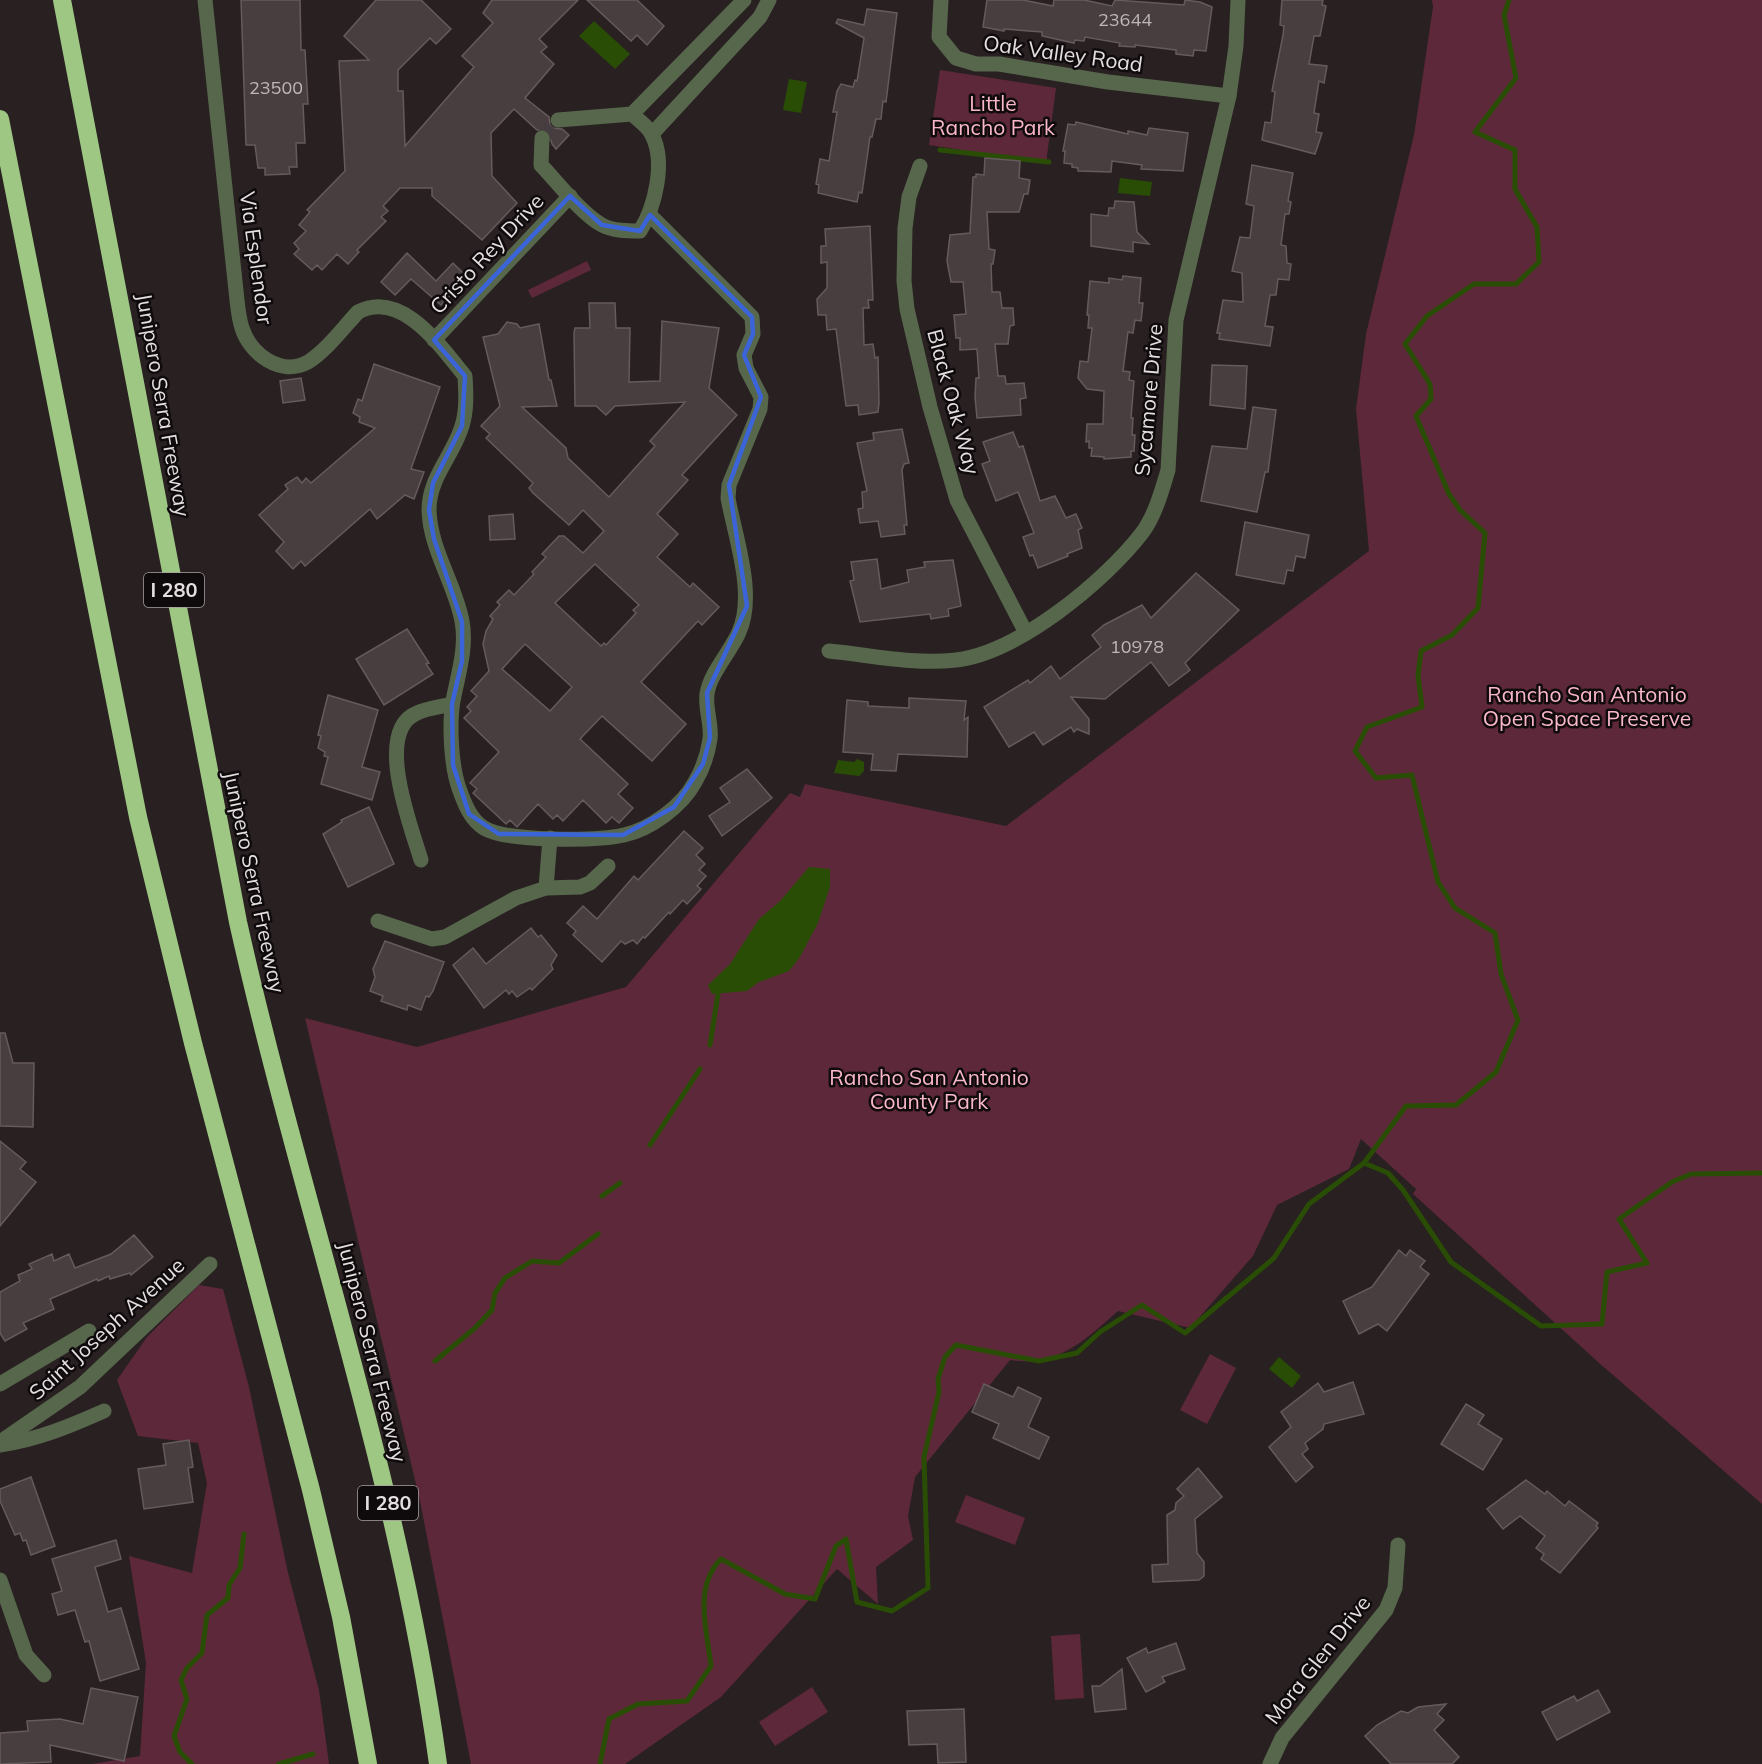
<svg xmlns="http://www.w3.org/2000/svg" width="1762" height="1764" viewBox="0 0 1762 1764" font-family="Mulish,sans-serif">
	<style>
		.green { fill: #5d2839 }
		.water { fill: #294d04 }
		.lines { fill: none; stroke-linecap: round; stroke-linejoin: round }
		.stream { stroke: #294d04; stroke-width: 5 }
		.building { fill: #483e40; stroke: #655a5c; stroke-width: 1.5; fill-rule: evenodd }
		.minor-tunnel { stroke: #453d3f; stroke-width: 15; stroke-dasharray: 15 8; stroke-linecap: butt }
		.minor { stroke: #57674c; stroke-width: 15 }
		.motorway { stroke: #9dc782; stroke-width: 18 }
		.marked { fill: none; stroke: #3b64d9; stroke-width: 4.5; stroke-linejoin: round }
		.labels { text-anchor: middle; stroke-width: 5; stroke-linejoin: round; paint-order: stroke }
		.number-label { font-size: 18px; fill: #beb7b9 }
		.shield { fill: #0f0b0c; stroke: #a69fa1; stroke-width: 1.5 }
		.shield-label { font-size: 20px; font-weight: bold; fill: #e6dfe1 }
		.street-label { font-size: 21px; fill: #e6dfe1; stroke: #0f0b0c }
		.park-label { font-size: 21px; fill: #fab7c9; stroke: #0f0b0c }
	</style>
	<rect width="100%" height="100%" fill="#292022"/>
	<g class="green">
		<path d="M1432,0H1762V1504L1598,1362L1413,1194L1416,1189L1361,1139L1349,1169L1277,1205L1253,1256L1190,1328L1118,1311C1084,1341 1058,1367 1010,1360L915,1477L908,1516L913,1540L876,1567L878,1604L837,1569L721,1697L625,1764H471L420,1501L305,1018L417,1047L626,987L790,793L800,797L805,784L1006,826L1369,551L1356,409L1366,334L1414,135L1433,7Z"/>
		<path d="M940,70L1056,88L1046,163L929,145Z"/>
		<path d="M587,261L591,270L532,298L528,290Z"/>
		<path d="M199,1285L223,1289L249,1387L288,1573L319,1690L329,1764H92L140,1756L146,1663L129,1556L192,1573L207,1483L198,1443L138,1436L117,1380L147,1337Z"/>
		<path d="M1210,1354L1236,1368L1207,1424L1180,1410Z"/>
		<path d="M966,1495L1025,1518L1015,1545L955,1522Z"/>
		<path d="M1080,1634L1084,1698L1055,1700L1051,1636Z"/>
		<path d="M812,1687L828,1712L775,1746L759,1722Z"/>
	</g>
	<g class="water">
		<path d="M594,21L630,54L615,69L579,36Z"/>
		<path d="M789,79L807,82L801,113L783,110Z"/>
		<path d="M1120,178L1152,182L1150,196L1118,193Z"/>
		<path d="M857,759L864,762V771L859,776L834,773L838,760L854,762Z"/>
		<path d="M809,867L830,869V887L818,923L800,957L789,971L759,982L747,991L712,994L708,985L730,964L759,919L780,901Z"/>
		<path d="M1279,1357L1301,1376L1292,1388L1269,1369Z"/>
	</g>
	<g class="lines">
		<g class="stream">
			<path d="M940,150L1049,162"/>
			<path d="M710,1045L718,994"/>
			<path d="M650,1145L700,1069"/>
			<path d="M1364,1163L1388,1173L1403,1190L1451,1262L1541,1326L1602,1324L1607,1272L1647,1263L1619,1219L1672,1182L1691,1174L1762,1173"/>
			<path d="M602,1196L620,1183"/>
			<path d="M435,1361L475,1328L492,1310L495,1293L505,1278L532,1261L559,1263L598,1234"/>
			<path d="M192,1764L180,1752L174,1736L187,1699L181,1680L187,1668L202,1653L207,1615L228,1598L229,1585L240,1568L244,1534"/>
			<path d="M279,1764L313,1754"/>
			<path d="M600,1764L609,1719L638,1704L687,1701L711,1666C707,1631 693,1587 721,1559L785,1594L815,1599L836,1546L846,1539L857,1602L892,1611L928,1588L924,1457L939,1392L938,1379L945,1357L956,1345L1039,1361L1077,1353L1100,1332L1142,1305L1185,1333L1274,1258L1309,1204L1364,1163L1406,1106L1456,1105L1496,1072L1518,1020L1501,974L1495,933L1455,908L1438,882L1412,775L1376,778L1355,751L1367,727L1422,707L1418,675L1421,651L1452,635L1478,608L1485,533L1460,510L1449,494L1416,416L1431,399L1430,384L1405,344L1427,316L1474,284H1516L1539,262L1537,227L1515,189V150L1475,132L1516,78L1504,15L1509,0"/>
		</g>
	</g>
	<g class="building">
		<path d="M241,0H300L301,50H305L308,104H303L305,143H296L297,167H289L290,174L265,175V168H258L255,145H246Z"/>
		<path d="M376,0H421L451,29L436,44L430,38L398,70V91H403L405,146L474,67L462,56L493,23L483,13L492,0H578L539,39L547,47L541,52L554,64L525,98L549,117L550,125L553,128L562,129L569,135L556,149L552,144L548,130H537L514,109L491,133L492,176L517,203L482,240L432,196V188H400L383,206L388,211L381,217L386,221L357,250L359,252L348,264L337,254L322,270L317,265L312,270L294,254L299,249L294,243L306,231L299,225L310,212L307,210L345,171L339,61L369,60L344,36Z"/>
		<path d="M587,0H637L664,26L647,45L637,35L631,41Z"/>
		<path d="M987,0H1023L1053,6L1054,0H1084L1112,6L1115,0L1184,5L1185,0L1200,2L1212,7L1206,51L1194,50L1193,56L1176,54V50L1135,45V47L1119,46L1120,43L1085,37L1084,41L1075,40L1074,43L1042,36V32L1004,29V31L983,27Z"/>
		<path d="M1282,0H1323L1322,5L1326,6L1320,36H1314L1309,64L1327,66L1324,83L1319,81L1314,113L1319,114L1316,132L1322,133L1315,154L1262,140L1265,122L1271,123L1275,92L1272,91L1283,35L1284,26L1280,25Z"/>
		<path d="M867,9L897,13L886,102L883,101L881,119H876L872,137H870L862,193L859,192L857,202L818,193L819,185L816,184L820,159L829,161L837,112H833L837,91L841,84L853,87L855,80L857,81L864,38L836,23L838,19L864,25Z"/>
		<path d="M1076,122L1128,134V131L1147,135L1149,128L1188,133L1183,171L1141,169L1142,165L1112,161L1111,172L1078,171V168L1072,167V164L1064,163L1065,151H1063L1068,124L1075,125Z"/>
		<path d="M985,158L1020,161L1019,178L1030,180L1028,194H1024L1019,212H987L989,249L995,250L993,264H991L992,292H1000L1002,308H1013L1014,325L1010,326L1008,344H995L998,376H1005L1006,384L1024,383L1026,398L1020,399L1021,415L977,418L975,397L976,378H979L977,349L960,350V338H956L954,315L966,314L963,282H951L947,261L950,235L970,233L973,177H976V174L984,175Z"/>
		<path d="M1252,165L1293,173L1288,201L1291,202L1289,214H1285L1281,245L1286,246L1287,263L1291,264L1289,280L1278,279L1276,295H1270L1265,326L1273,327L1270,346L1219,339L1220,333H1217L1223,300L1243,302L1242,273L1232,271L1240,237L1250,238L1254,206L1246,204Z"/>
		<path d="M1115,201L1134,202L1137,232L1149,244L1133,242V252L1091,246V214L1108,216L1109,208H1114Z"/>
		<path d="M870,226L873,300H868L869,308H863L864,345L873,344L875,358L878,357L879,403L878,412L859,415L858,405L846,406L836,329L827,330L826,315H818L817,299L827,288V262L821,263V246H826L825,229Z"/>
		<path d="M407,253L436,281L453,263L467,277L441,305L411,279L395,295L381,282Z"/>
		<path d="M1123,276L1141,278L1139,303H1143L1141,321L1135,320L1133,333L1128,332L1123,371L1130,372L1129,380L1134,381L1131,418H1133L1132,435H1135L1134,451H1131V457L1104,459V457L1091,456L1092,448H1089V441L1086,442L1087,424H1103L1104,391L1087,389L1078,378L1080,361L1088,362L1092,328H1088L1089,315H1087L1090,281L1109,283V278L1122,280Z"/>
		<path d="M589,303H615L616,328H630L629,382L660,381L662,321L719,328L709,388L737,415L682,475L688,480L657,514L678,534L657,557L690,587L693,583L719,607L702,625L698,621L641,682L686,724L652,761L602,716L580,739L628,784L618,794L633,808L619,823L612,817L606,823L583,800L563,821L557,815L553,819L538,804L517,827L510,820L506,824L473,793L477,789L470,783L499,752L464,718L471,711L467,707L477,696L471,691L489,671L483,644L486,631L493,619L490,616L500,605L497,602L509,590L514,595L534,574L532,572L546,557L542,554L559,536H564L583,553L604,531L583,510L569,525L533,493L529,488L533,483L486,438L490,434L481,426L500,406L483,337L498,334L507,322L517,324L520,328L539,324L549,380H551L557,406L522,407L566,448L568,458L609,497L655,446L650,441L685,402L615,406L606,415L596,406H575L574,333L575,328H590ZM595,564L639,605L633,610L636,613L625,625L606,645L604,643L601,646L555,603ZM525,644L572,687L550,711L502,669Z"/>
		<path d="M374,364L440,387L411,469L424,472L414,499L405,495L377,519L370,509L305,566L301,561L293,569L276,551L284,542L259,515L288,489L285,485L297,477L302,483L306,478L311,483L375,428L359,422L360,417L353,413L358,399L362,401Z"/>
		<path d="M1212,365L1247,366L1245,409L1210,405Z"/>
		<path d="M301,378L305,400L283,403L280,381Z"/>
		<path d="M1253,407L1276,410L1268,472H1265L1257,512L1201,501L1212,446L1247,449Z"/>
		<path d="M902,429L909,463L904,464L902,470L907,525H904L905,534L881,537L878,521L860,523L858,509L863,508L862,492L867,491L857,443L874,440L873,433Z"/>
		<path d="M1013,432L1019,447L1023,446L1040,501L1055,496L1066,518L1076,514L1082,528L1078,530L1082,548L1067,554L1068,556L1038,568L1033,555L1030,556L1023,537L1034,533L1018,492L996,501L982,464L990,461L983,442Z"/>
		<path d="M513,514L515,539L490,540L489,516Z"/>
		<path d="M1245,522L1309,535L1305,558L1296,556L1293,571L1287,570L1284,584L1236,575Z"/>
		<path d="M877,559L881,589L909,582L907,570L925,567L924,562L953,560L961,606L948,609L949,616L931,619L930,614L860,622L850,581L854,580L851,562Z"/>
		<path d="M1196,573L1239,610L1185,663L1190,670L1169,686L1151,662L1105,699L1071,697L1089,719V734L1077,729L1074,732L1071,727L1043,745L1034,732L1009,747L984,707L1028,680L1030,683L1051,666L1060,679L1101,647L1092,635L1104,625L1142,605L1151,618Z"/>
		<path d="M407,629L429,663L426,664L433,674L384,705L356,659Z"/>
		<path d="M328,695L378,710L362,767L380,772L372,800L321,784L328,757L324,756L325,752L318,748L321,736L318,735Z"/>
		<path d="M909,698L966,701L964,720L968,717L967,757L898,754L896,771L871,770L873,754L843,752L847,700L868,702V706L909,708Z"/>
		<path d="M747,769L772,798L722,836L709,816L730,802L720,788Z"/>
		<path d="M369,807L394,864L348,887L323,834L342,822L341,820Z"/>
		<path d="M684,831L703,848L696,855L705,864L699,870L706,876L697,886L701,889L687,904L683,900L670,914L669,912L645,938L643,937L637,944L633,940L625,944L621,941L602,962L573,935L576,931L567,923L583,906L597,919L634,876L638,880Z"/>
		<path d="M531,928L538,937L541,935L557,955L551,965L553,969L532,990L530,988L517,997L512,991L509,994L506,990L484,1008L453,965L473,948L486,964Z"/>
		<path d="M385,941L444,962L433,991L429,997L426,996L421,1010L408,1005L407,1010L381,1001L383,996L370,991L375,977L373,969Z"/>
		<path d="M0,1033H5L13,1063H34L33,1127L0,1126Z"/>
		<path d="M0,1141L26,1162L20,1169L36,1182L0,1226Z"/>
		<path d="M134,1235L153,1257L131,1275L130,1273L110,1279L109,1276L98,1281L97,1279L50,1299L54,1309L23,1323L27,1329L5,1341L0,1333V1292L20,1281L18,1275L32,1269L29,1264L52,1254L54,1261L69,1254L75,1268L111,1254Z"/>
		<path d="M1399,1250L1406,1256L1410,1250L1425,1261L1420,1267L1429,1274L1387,1331L1378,1324L1359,1334L1343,1301L1372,1287Z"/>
		<path d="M1353,1382L1364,1414L1324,1424L1323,1429L1305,1443L1308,1449L1302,1454L1313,1467L1296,1482L1269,1447L1291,1427L1281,1412L1318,1383L1324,1392Z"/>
		<path d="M984,1384L1013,1397L1018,1387L1041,1398L1028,1427L1049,1437L1039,1459L993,1438L999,1424L972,1412Z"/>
		<path d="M1466,1404L1484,1415L1478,1424L1502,1439L1483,1470L1441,1444Z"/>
		<path d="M189,1440L193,1467L188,1468L193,1502L144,1509L138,1469L166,1465L163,1444Z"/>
		<path d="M1198,1468L1222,1497L1195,1519L1197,1553L1204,1562V1576L1199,1580L1153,1582L1152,1565L1168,1564L1167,1515L1175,1510L1176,1503L1184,1496L1177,1489Z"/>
		<path d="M31,1477L55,1546L31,1555L26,1540L23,1541L20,1533L15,1535L0,1501V1489Z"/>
		<path d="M1526,1480L1545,1494L1547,1491L1565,1506L1569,1501L1598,1523L1596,1526L1598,1528L1560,1573L1541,1559L1544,1554L1536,1548L1545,1536L1520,1516L1503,1529L1487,1509Z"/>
		<path d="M116,1540L121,1559L95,1567L108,1612L121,1608L139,1669L100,1681L89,1641L85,1642L75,1610L58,1615L52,1594L62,1591L52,1559Z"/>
		<path d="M1176,1643L1185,1669L1162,1677L1165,1682L1146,1692L1127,1658L1146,1648L1148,1653Z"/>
		<path d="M1122,1669L1126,1709L1095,1712L1092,1686H1100Z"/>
		<path d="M91,1688L138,1697L124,1761L50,1745L51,1762L0,1764V1733L28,1731L27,1721L60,1719L83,1724Z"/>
		<path d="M1598,1690L1610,1712L1557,1740L1542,1712L1574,1696L1577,1701Z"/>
		<path d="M1446,1704L1437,1714L1444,1720L1434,1730L1459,1757L1452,1764H1391L1365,1736L1377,1725L1401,1711L1408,1713L1418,1707Z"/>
		<path d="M964,1709L966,1762L938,1763L937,1744L909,1745L907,1711Z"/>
	</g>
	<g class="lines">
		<path class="minor-tunnel" d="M542,138L558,120"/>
		<g class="minor">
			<path d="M205,0L237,300C238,309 239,319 242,328C250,354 281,377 308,362C327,350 343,328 358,312C402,289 441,347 465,376C466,393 467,410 462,426C453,456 429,477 429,510C430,549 455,584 462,621C467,648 458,674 453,701C449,725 451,768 460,791C465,805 471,820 484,828C507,842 597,841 624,835C651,829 682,806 695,782C702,770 708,753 710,739C712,725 705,709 707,694C710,673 731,651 739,632C756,594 735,537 728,498L729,485L760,409L761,397L746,368L744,355L753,334L752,317L650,215"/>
			<path d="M941,0L939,37L956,58L976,64H999L1108,82L1229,96"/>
			<path d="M558,120L632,114L744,0"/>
			<path d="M652,134L760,17L769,0"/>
			<path d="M542,138L541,165C558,183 582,214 602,225C613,231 628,231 640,231C655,207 666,162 652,135C649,127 638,120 632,114"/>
			<path d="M920,166L909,197L905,228L904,281L907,309L930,407L957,500L1026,633"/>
			<path d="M434,340L570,196"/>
			<path d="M829,651C870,655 915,665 956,660C1018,653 1105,581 1142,533C1155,516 1162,490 1168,470L1176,320L1229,96L1236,46L1238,0"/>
			<path d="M421,860C412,829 373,731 417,713C427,708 441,707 452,704"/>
			<path d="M546,888L550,838"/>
			<path d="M378,921L432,939L445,937L516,898L546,888L580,887L590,883L608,866"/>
			<path d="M0,1384L89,1331"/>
			<path d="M0,1442L80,1387L210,1264"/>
			<path d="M0,1445C37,1440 70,1426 104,1411"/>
			<path d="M0,1580L26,1655L44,1675"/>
			<path d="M1270,1764L1282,1738L1386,1610L1395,1588L1398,1545"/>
		</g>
		<g class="motorway">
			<path d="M62,0L238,922C301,1204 399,1478 438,1764"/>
			<path d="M0,119L138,817L193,1043L311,1490L341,1617L368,1764"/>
		</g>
	</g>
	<path class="marked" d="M570,196L602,225L640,231L650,215L752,317L753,334L744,355L761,397L729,485L747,606L707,693L710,738L703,764L674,807L623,835L499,834L469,814L453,765L452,704L462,661V622L434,539L429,510L433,483L462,426L465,376L434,340Z"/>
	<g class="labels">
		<g class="number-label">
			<text x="1125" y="26">23644</text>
			<text x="276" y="94">23500</text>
			<text x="1137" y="653">10978</text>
		</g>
		<g class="shield">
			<rect x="144" y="573" width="60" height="34" rx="4.5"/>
			<rect x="358" y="1486" width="60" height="34" rx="4.5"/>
		</g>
		<g class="shield-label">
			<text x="174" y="597">I 280</text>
			<text x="388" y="1510">I 280</text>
		</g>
		<g class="street-label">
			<text transform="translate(1063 54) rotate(8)" y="7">Oak Valley Road</text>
			<text transform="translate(487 254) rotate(-47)" y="7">Cristo Rey Drive</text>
			<text transform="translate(256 258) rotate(82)" y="7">Via Esplendor</text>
			<text transform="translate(1149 400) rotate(-85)" y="7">Sycamore Drive</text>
			<text transform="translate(953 402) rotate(75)" y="7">Black Oak Way</text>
			<text transform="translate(163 405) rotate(80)" y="7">Junipero Serra Freeway</text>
			<text transform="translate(254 882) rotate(78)" y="7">Junipero Serra Freeway</text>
			<text transform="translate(107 1329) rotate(-42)" y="7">Saint Joseph Avenue</text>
			<text transform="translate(372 1352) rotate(76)" y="7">Junipero Serra Freeway</text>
			<text transform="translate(1318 1660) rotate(-52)" y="7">Mora Glen Drive</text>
		</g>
		<g class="park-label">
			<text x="993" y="111">Little<tspan x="993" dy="24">Rancho Park</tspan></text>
			<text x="1587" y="702">Rancho San Antonio<tspan x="1587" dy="24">Open Space Preserve</tspan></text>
			<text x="929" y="1085">Rancho San Antonio<tspan x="929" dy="24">County Park</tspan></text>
		</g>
	</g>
</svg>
